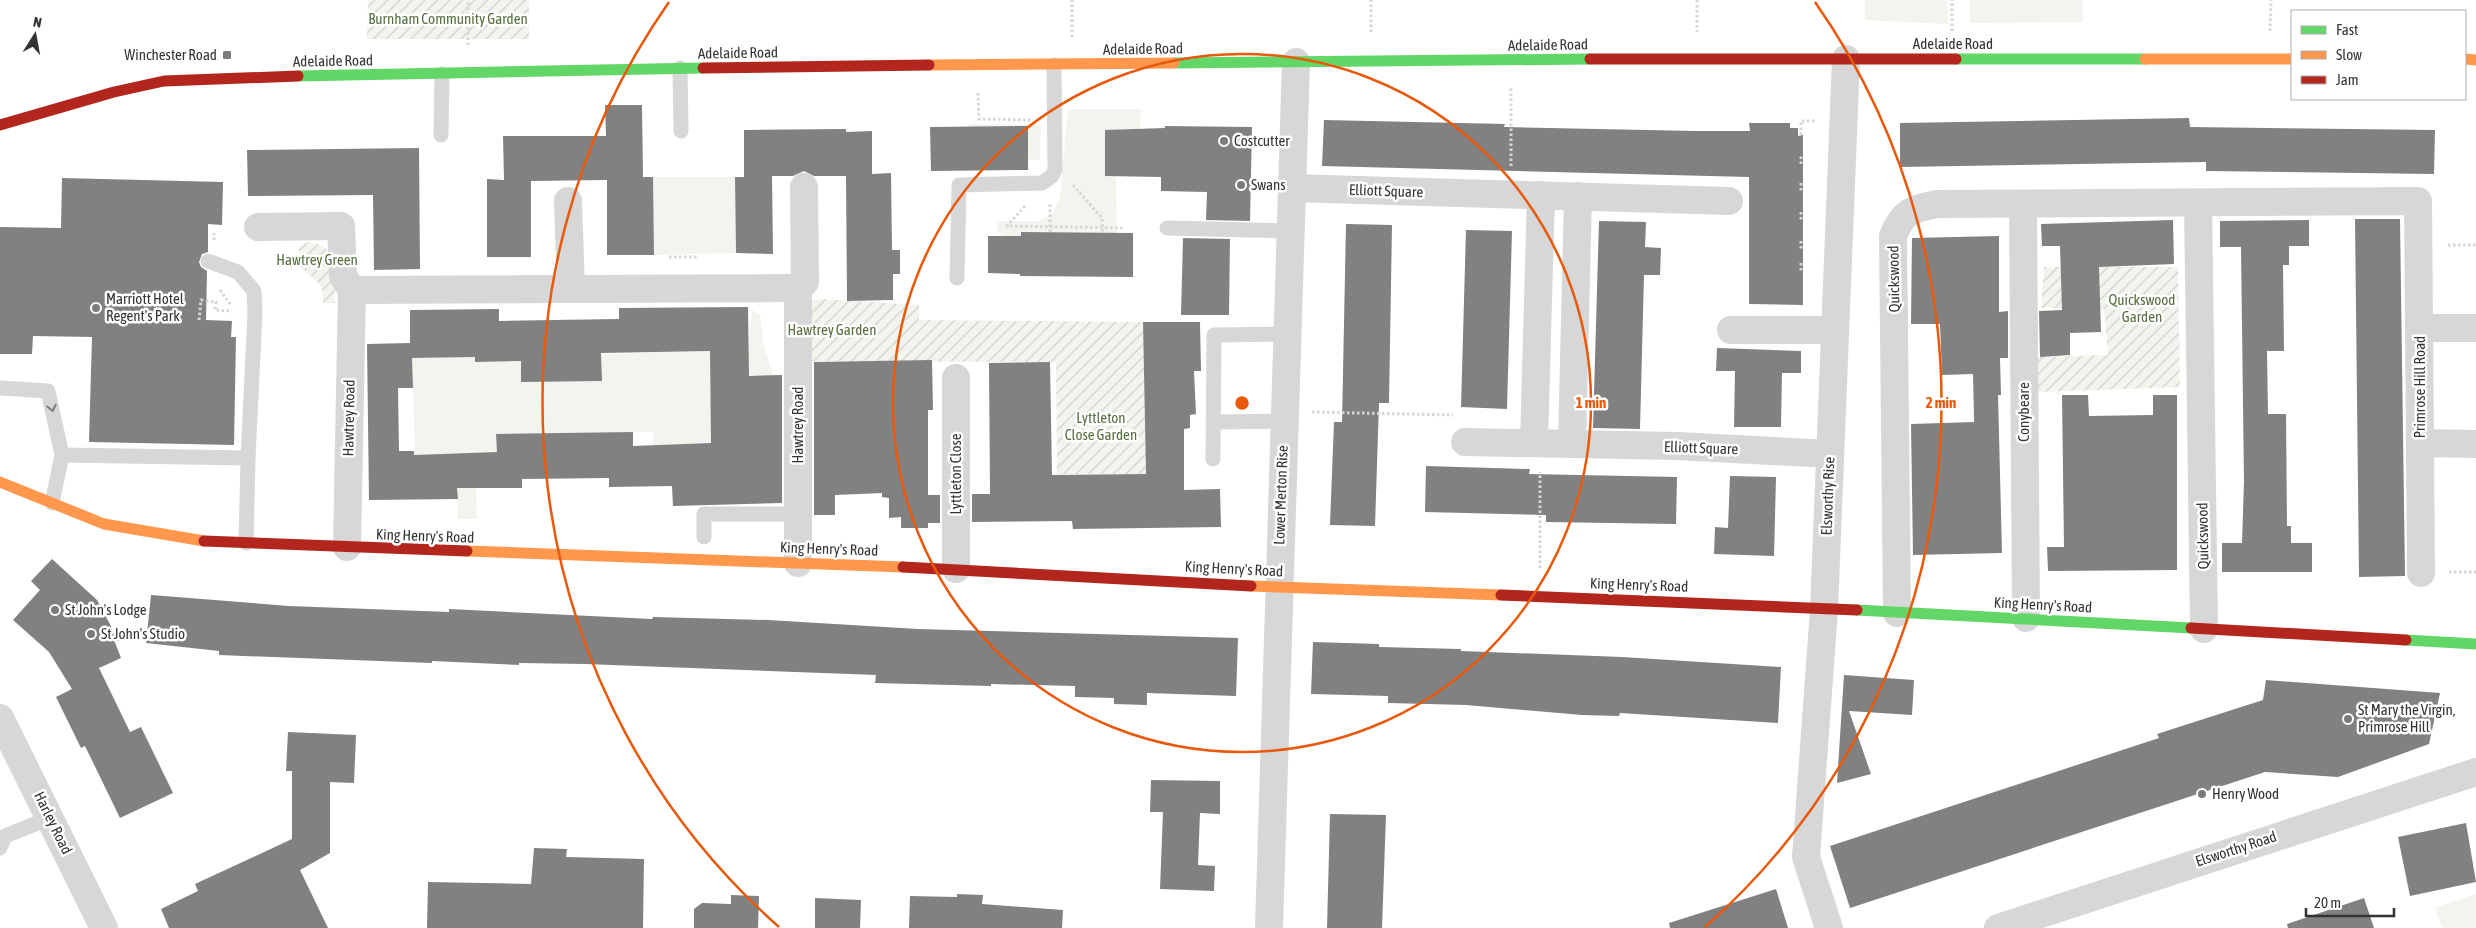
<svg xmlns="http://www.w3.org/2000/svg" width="2476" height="928" viewBox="0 0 2476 928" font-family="'Asap Condensed',sans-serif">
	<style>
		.grass { fill: #f1f5ed }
		.garden { fill: url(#garden-furrows) }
		.building { fill: #818181; fill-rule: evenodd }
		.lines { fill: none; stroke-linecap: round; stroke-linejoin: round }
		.path { stroke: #d6d6d6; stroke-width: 3; stroke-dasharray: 2.5 2.5; stroke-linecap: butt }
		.lane { stroke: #d7d7d7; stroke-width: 15 }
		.street { stroke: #d7d7d7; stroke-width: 28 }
		.fast { stroke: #63d668; stroke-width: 11 }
		.slow { stroke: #ff974d; stroke-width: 11 }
		.jam { stroke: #b3261e; stroke-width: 11 }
		.oneway { stroke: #7d7d7d }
		.ring { fill: none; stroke: #e8590c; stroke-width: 2.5 }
		.poi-dot { fill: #7a7a7a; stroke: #fff; stroke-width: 2 }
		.labels { text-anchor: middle; stroke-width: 5; stroke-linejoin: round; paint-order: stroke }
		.park-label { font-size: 15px; fill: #56703f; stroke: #fff }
		.street-label { font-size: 15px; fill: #333; stroke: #fff }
		.poi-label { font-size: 15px; fill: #333; stroke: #fff; text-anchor: start }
		.centre { fill: #e8590c; stroke: #fff; stroke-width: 2.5 }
		.ring-label { font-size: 15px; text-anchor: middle; font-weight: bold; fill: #e8590c; stroke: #fff; stroke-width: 5; stroke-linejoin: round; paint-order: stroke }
	</style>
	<defs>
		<pattern id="garden-furrows" width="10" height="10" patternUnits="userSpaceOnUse" patternTransform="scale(1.25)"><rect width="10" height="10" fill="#f1f5ed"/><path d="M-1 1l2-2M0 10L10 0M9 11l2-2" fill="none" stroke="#cfd2cc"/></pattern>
	</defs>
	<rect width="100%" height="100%" fill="#fff"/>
	<g class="grass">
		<path d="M1865,0H1947L1948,24L1865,20Z"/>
		<path d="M1970,0H2083V22L1970,23Z"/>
		<path d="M1068,109H1141L1140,129L1105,176H1116L1117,233L1021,232V236H1003L997,231V221H1040L1053,213L1060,198Z"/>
		<path d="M969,124L1041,125L1040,160L1024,159L968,139Z"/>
		<path d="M653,177H735L736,253L654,255Z"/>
		<path d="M752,310L760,315L764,346L773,376L710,377L711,406L772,442L672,444L654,486L653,432L583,433L565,453L564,433L497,434V454L475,455L477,519H458L456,454L415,455L412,358H437L474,349L475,362L521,361V382L550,380L548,320L572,319V381H601L602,354L748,350Z"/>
		<path d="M2476,894V928H2442L2435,908Z"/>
	</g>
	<g class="garden">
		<path d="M368,0H529V39H367Z"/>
		<path d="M307,242C342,244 334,277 335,303H323L322,287L300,266L299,248Z"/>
		<path d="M2044,267H2178L2180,387L2037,392L2038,357L2108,355L2104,309L2041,308Z"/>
		<path d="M821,299L919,305V320L1143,322L1146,474H1057L1056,362L809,361L810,301Z"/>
	</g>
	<g class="building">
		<path d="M605,105H642L643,177H653L654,255H607V180L531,181V257H487V179L504,180L503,136H606Z"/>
		<path d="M2189,118L2190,127L2435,130L2434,174L2206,171V162L1900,167V123Z"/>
		<path d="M1324,120L1505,124L1504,127L1696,131H1750L1749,123H1790V128H1798V136L1803,135V305L1749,304V177L1322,166Z"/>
		<path d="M1028,126V170L931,171L930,127Z"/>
		<path d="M1165,126L1252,127L1250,221L1206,220L1207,192L1161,191V177L1105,176V130L1165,128Z"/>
		<path d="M846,129V132L872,131V174L891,173L892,250H900V274H893V300L847,301L846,176H814L804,171L793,176H772L773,254L736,253L735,177H744V130Z"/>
		<path d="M419,148L420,269L374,270L373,195L248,196L247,150Z"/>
		<path d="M62,178L223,182L222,225L208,224V252L202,254L199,262L201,267L207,271L206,320L232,321L231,337H236L234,445L89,442L92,337L33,336L32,354H0V227L61,228Z"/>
		<path d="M2355,219H2400L2405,576L2359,577Z"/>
		<path d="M2173,220L2174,264L2099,267L2101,332L2070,333V355L2040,357L2039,311L2062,310L2060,246H2042L2041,224Z"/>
		<path d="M2309,220V246H2289V265H2283L2284,351H2267L2268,414H2286L2287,526H2291V543H2312V572H2222V543H2242L2244,482L2241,247H2220V221Z"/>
		<path d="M1599,221L1646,222L1645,247L1661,248L1660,275H1644L1640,429L1593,428Z"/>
		<path d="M1346,224L1392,225L1389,403H1379L1375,526L1330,525L1334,422H1342Z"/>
		<path d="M1466,230L1512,231L1507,409L1461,407Z"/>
		<path d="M1021,232L1133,233V277L1020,276V274L988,273V236H1021Z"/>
		<path d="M1999,236V312L2008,311V358H2000L2001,395H1998L2002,553L1913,555L1911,424L1974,422V419L1973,374L1942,375L1940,324H1911L1912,238Z"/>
		<path d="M1183,238L1230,239L1229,315H1181Z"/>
		<path d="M748,307L749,376L782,375V503L673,506L672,486L609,487V478L522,479V488H457L458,499L369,500L367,344L410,343V310L499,309V321L619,319V308ZM710,351L711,443L633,446V432L496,434L497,452L414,455V451H399L398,388H413L412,358L475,357V362L521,361V382L602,381L601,353Z"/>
		<path d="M1143,322H1200L1201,371H1194L1196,414L1190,415V428L1184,429V490L1220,489L1221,527L1073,529L1072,521L972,522V494H990L989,363L1050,362L1052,475L1146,474Z"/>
		<path d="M1717,348L1801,351V373H1782L1781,427H1734L1735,371H1716Z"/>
		<path d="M932,360L933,410H928V495H940V523H928V528H901V517L889,518V498L882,497V493L835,495V515H814V362Z"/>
		<path d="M2062,395H2088L2089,416L2153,415V395H2177V570L2048,571L2047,547H2064Z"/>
		<path d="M1426,466L1530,469L1529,474L1677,477L1676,524L1546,522V515L1425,512Z"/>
		<path d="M1730,476L1776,477L1774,556L1714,554L1715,527L1728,528Z"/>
		<path d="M52,559L97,600L119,641L114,640L121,658L99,668L130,732L141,727L173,793L120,818L85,746L81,748L56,697L72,689L49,652L13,620L40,590L31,581Z"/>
		<path d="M151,595L289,606L449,612V609L652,619L653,617L768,620L918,629L1238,638L1236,696L1147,693V705L1114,704V698L1075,697V686L991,684V686L875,683L876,675L585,664L519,663V665L432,661V663L219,655V651L146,643Z"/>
		<path d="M1313,642L1379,644V647L1461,649V651L1622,657L1781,667L1778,723L1620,713L1619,716L1582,715L1466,705L1388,703V696L1311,694Z"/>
		<path d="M1844,675L1914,680L1912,715L1849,711L1871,774L1837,783Z"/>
		<path d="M2266,680L2440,693L2429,744L2338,777L2265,772L1850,908L1830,846L2159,738L2157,734L2263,700Z"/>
		<path d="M288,732L356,735L354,783L330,782V853L300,870L328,928H169L161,909L198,891L195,884L292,839V771H286Z"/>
		<path d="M1151,780L1220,781V814L1200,813L1198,865L1215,866L1214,891L1160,889L1163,812H1150Z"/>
		<path d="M1330,814L1386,815L1382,928H1327Z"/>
		<path d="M2466,823L2476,882L2410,896L2398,837Z"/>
		<path d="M534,848L567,849L566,857L644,859L643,928H427L428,882L531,884Z"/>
		<path d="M1776,889L1788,928H1670L1669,923Z"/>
		<path d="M957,894L983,895L982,904L1063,910L1062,928H909L910,896L957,897Z"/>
		<path d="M731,895L759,896L758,928H694V909L702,903L731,904Z"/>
		<path d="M815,898L861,900L860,928H815Z"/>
		<path d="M2364,898L2374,928H2288L2287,924Z"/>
	</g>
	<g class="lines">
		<g class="path">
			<path d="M1697,0V32"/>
			<path d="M1952,31V0"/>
			<path d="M2270,31L2271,0"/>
			<path d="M1371,32V0"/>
			<path d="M1072,37V0"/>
			<path d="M468,45V0"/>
			<path d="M978,93L979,119L1032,120"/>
			<path d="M1801,135V121H1816"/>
			<path d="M1801,164V154"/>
			<path d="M1511,166V88"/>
			<path d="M1801,183V192"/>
			<path d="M1073,185L1102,218L1103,233"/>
			<path d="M1025,206L1007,226L1125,228"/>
			<path d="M1801,212V221"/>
			<path d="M1050,232V203"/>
			<path d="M214,240V233"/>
			<path d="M1801,241V250"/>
			<path d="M2448,245H2476"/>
			<path d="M669,257H697"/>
			<path d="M1801,263V271"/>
			<path d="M220,290L231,305"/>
			<path d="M199,320L201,300L216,302L215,310L232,311"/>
			<path d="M1312,412L1453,415"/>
			<path d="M1540,568V472"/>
			<path d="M2449,572H2476"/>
		</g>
		<g class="lane">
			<path d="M680,68L681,131"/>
			<path d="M441,135L442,74"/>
			<path d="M1167,228L1290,231"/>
			<path d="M208,261L238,272L254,291L255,313L248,458L246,543"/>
			<path d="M957,278L959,185L1042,183L1052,176L1055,170L1054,65"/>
			<path d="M0,388L48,391L62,455L52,503"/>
			<path d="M1214,422L1284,421"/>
			<path d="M62,455L248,458"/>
			<path d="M1213,459L1214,335L1287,334"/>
			<path d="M704,537V514H798"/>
			<path d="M0,848L5,836L50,818"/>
		</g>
		<g class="street">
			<path d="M1292,188L1729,201"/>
			<path d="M568,201L571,289"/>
			<path d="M2198,203L2204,629"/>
			<path d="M2023,205L2026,618"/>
			<path d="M258,227L341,226L343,276L352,290L347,547"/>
			<path d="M352,290L798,288"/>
			<path d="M2420,328H2476"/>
			<path d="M1731,330H1834"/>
			<path d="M956,378V569"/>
			<path d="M1465,442L1677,446L1830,454"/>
			<path d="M1534,443L1541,195"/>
			<path d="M2421,443L2476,444"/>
			<path d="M1572,444L1578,196"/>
			<path d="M798,563V288L805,282L804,187"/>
			<path d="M1897,613L1893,236C1903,211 1912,209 1937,204L2418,201L2421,573"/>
			<path d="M0,718L104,928"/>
			<path d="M1269,928L1296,62"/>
			<path d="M1829,928L1806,857L1824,610L1846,59"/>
			<path d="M1998,928L2476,772"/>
		</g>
		<g class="fast">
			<path d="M1956,59H2145"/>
			<path d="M1174,63L1590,59"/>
			<path d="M298,76L703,68"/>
			<path d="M1857,610L2191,628"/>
			<path d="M2406,640L2476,644"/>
		</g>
		<g class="slow">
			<path d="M2145,59H2292"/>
			<path d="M2465,59L2476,60"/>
			<path d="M929,65L1174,63"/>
			<path d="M0,482L104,524L204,541"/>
			<path d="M467,551L903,567"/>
			<path d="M1251,586L1501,595"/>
		</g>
		<g class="jam">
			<path d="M1590,59H1956"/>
			<path d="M703,68L929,65"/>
			<path d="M0,125L114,92L164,81L298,76"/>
			<path d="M204,541L467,551"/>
			<path d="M903,567L1251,586"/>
			<path d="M1501,595L1857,610"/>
			<path d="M2191,628L2406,640"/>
		</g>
	</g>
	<defs><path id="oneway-chevron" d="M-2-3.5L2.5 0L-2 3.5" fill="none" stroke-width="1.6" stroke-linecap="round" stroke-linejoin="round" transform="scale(1.25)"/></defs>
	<use class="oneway" href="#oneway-chevron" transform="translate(52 408) rotate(78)"/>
	<g class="ring">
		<circle cx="1242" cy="403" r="349"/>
		<path d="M779 927A699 699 0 0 1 669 2M1815 2A699 699 0 0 1 1705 927"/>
	</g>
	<g class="poi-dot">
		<rect x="222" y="50" width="10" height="10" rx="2.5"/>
		<circle cx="1224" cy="141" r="5"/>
		<circle cx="1241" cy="185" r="5"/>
		<circle cx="96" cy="308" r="5"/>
		<circle cx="55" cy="610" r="5"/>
		<circle cx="91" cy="634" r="5"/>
		<circle cx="2348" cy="719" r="5"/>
		<circle cx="2202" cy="794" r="5"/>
	</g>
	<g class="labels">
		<g class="park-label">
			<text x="448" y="24">Burnham Community Garden</text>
			<text x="317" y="265">Hawtrey Green</text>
			<text x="2142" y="305">Quickswood<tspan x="2142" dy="17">Garden</tspan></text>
			<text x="832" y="335">Hawtrey Garden</text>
			<text x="1101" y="423">Lyttleton<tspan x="1101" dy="17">Close Garden</tspan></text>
		</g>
		<g class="street-label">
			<text x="1953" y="49">Adelaide Road</text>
			<text transform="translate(1548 45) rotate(-1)" y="5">Adelaide Road</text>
			<text transform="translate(1143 49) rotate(-1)" y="5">Adelaide Road</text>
			<text transform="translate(738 53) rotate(-1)" y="5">Adelaide Road</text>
			<text transform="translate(333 61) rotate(-1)" y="5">Adelaide Road</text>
			<text transform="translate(1386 191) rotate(2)" y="5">Elliott Square</text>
			<text transform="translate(1894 279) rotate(-91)" y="5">Quickswood</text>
			<text transform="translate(2420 387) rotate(-90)" y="5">Primrose Hill Road</text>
			<text transform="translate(2024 412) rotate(-90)" y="5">Conybeare</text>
			<text transform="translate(349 418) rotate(-89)" y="5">Hawtrey Road</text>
			<text transform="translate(798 425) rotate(-90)" y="5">Hawtrey Road</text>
			<text transform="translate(1701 448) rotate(2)" y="5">Elliott Square</text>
			<text transform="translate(956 474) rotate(-90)" y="5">Lyttleton Close</text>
			<text transform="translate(1281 495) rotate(-88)" y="5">Lower Merton Rise</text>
			<text transform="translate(1828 496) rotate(-88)" y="5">Elsworthy Rise</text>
			<text transform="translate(425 536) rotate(2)" y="5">King Henry's Road</text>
			<text transform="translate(2203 536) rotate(-91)" y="5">Quickswood</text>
			<text transform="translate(829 549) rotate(2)" y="5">King Henry's Road</text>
			<text transform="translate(1234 569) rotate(3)" y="5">King Henry's Road</text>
			<text transform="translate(1639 585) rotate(2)" y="5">King Henry's Road</text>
			<text transform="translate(2043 605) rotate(3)" y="5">King Henry's Road</text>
			<text transform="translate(53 823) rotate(64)" y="5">Harley Road</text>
			<text transform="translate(2236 849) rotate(-18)" y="5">Elsworthy Road</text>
		</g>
		<g class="poi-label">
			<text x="217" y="60" text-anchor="end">Winchester Road</text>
			<text x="1234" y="146">Costcutter</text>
			<text x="1251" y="190">Swans</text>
			<text x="106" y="304">Marriott Hotel<tspan x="106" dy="17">Regent's Park</tspan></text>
			<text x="65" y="615">St John's Lodge</text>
			<text x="101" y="639">St John's Studio</text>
			<text x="2358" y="715">St Mary the Virgin,<tspan x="2358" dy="17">Primrose Hill</tspan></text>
			<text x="2212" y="799">Henry Wood</text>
		</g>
	</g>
	<circle cx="1242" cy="403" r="8" class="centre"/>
	<g class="ring-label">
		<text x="1591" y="408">1 min</text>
		<text x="1941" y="408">2 min</text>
	</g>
	<rect x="2291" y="10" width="175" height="90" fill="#ffffff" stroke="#adadad"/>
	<rect x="2301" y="26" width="25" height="8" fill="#63d668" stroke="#adadad"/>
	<text x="2336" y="35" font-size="15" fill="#333333">Fast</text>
	<rect x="2301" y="51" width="25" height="8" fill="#ff974d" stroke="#adadad"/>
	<text x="2336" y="60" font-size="15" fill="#333333">Slow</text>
	<rect x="2301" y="76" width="25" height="8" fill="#b3261e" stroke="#adadad"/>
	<text x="2336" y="85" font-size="15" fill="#333333">Jam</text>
	<g transform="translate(35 35) rotate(11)" stroke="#ffffff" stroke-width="4" paint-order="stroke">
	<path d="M0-4L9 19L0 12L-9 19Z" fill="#333333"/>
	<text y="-8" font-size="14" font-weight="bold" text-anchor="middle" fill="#333333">N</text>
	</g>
	<path d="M2306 908v8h88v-8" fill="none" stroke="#333333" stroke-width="2.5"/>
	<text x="2314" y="908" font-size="15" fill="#333333" stroke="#ffffff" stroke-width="4" paint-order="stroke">20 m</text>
</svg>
